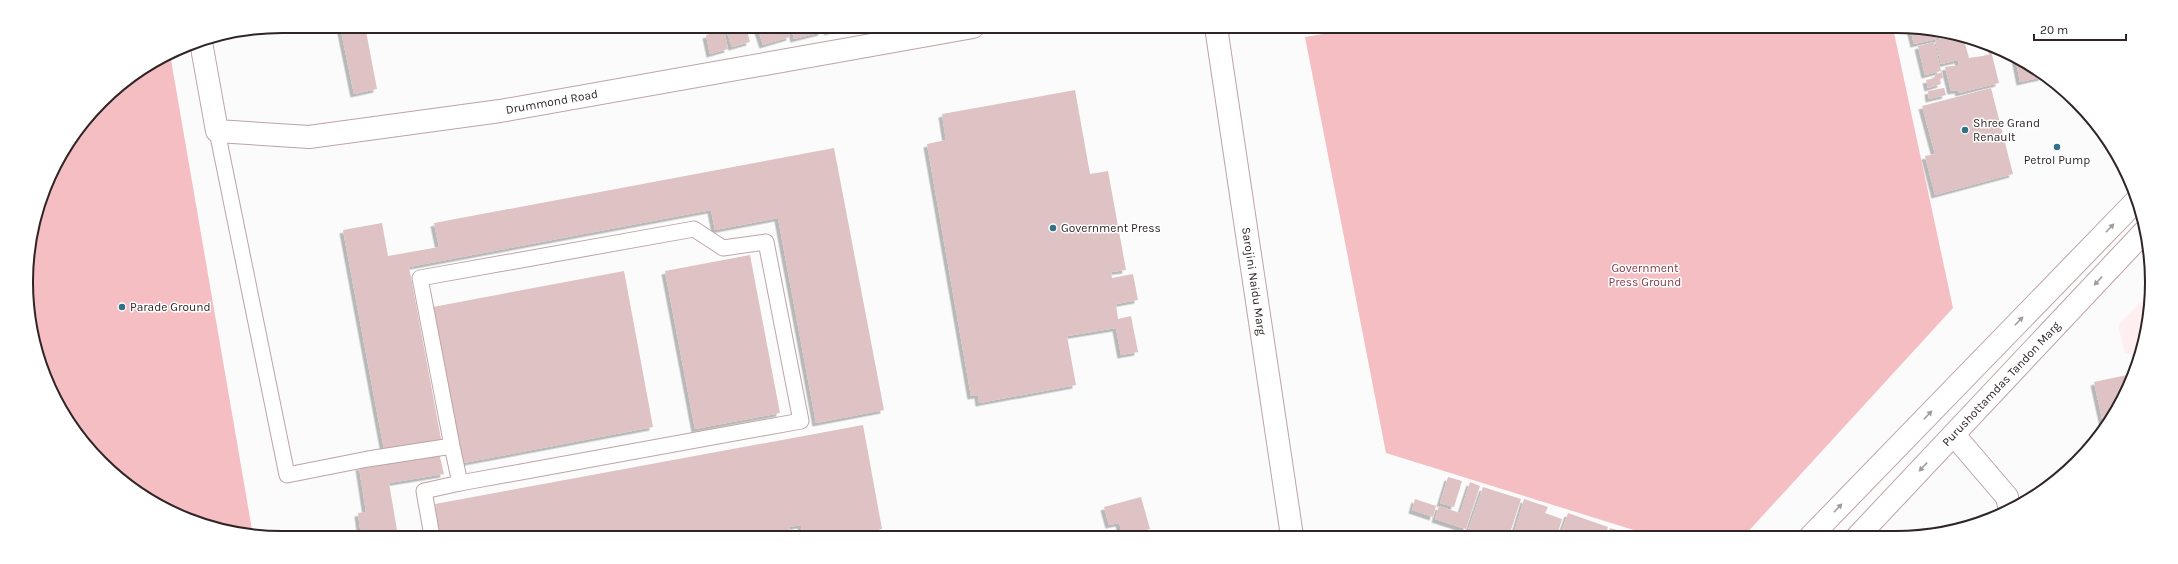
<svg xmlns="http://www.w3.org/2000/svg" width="2178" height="564" viewBox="0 0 2178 564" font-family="Karla,sans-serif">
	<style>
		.built { fill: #ffeff0 }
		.green { fill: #f5bec3 }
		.building { fill: #dec2c4; filter: url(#shadow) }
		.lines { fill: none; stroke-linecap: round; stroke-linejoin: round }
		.lane-casing { stroke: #bea3a5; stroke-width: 17 }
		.street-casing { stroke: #bea3a5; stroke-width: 24 }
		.secondary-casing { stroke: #bea3a5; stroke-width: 24 }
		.primary-casing { stroke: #bea3a5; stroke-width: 24 }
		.lane { stroke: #fff; stroke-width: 15 }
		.street { stroke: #fff; stroke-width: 22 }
		.secondary { stroke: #fff; stroke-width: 22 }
		.primary { stroke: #fff; stroke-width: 22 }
		.oneway { fill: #a19d9d }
		.poi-dot { fill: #327186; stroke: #fff; stroke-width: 1.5 }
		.labels { text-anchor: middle; stroke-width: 3; stroke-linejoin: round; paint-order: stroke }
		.street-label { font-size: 12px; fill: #2f2526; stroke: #fff }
		.poi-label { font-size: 12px; fill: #2f2526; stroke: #fff; text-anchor: start }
		.park-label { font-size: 12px; fill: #803844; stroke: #fff }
		.rim { fill: none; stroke: #2f2526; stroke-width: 2 }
	</style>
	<defs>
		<filter id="shadow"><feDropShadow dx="-3.5" dy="3.5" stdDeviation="0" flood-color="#0004"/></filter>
	</defs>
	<rect width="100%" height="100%" fill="#fbfbfb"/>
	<path class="built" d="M2148,295L2150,316L2137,356L2125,353L2118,325Z"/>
	<g class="green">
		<path d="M1363,27L1893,28L1953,308L1744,536H1653L1386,453L1305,37Z"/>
		<path d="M170,54L244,483L253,536H248L154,504L79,438L35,348L27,265L53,169L113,90Z"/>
	</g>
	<g class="building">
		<path d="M340,26H365L377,89L354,94Z"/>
		<path d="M725,27H746L750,42L732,47Z"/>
		<path d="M757,27H787L790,37L763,45Z"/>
		<path d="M791,27H820L822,32L794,39Z"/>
		<path d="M826,27H844L828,32Z"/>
		<path d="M1910,28H1930L1951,36L1914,44Z"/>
		<path d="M724,30L728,49L710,54L706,35Z"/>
		<path d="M1953,36L1964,40L1969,58L1989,55L1988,52L1991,51L1999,83L1959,93L1958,90L1951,91L1945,67L1959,65L1958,60L1941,64L1935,41Z"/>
		<path d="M1934,42L1941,71L1925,75L1918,46Z"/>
		<path d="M2015,57L2024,60L2043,77L2020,82Z"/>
		<path d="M1942,72L1943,78L1940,79L1941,84L1928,88L1926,80L1935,78V75Z"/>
		<path d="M1944,88L1946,95L1929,99L1928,91Z"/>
		<path d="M1991,88L2013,174L1935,195L1925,156L1935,154L1922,106Z"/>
		<path d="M1075,90L1090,174L1108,171L1126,270L1111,272L1112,278L1133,274L1138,300L1116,304L1118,319L1131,316L1138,352L1121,355L1116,328L1067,336L1076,385L979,403L978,395L971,396L927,144L946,140L942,114Z"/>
		<path d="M834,148L884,410L816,423L778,218L715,230L711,210L409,267L442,444L385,455L343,230L382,223L388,256L439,247L434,223Z"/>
		<path d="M750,255L780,413L695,429L665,271Z"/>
		<path d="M624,271L653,427L463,463L433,307Z"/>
		<path d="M2132,374L2125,395L2102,428L2101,424L2103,423L2094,382Z"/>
		<path d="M863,425L882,529L874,531L875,536H803L801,525L789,527L791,536H441L435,504Z"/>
		<path d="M439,453L444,474L389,483L398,536H361L358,513L366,512L359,467Z"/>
		<path d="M1448,477L1462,481L1454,507L1440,503Z"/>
		<path d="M1470,482L1480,486L1466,529L1435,519L1439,506L1460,513Z"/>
		<path d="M1483,487L1521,499L1509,536H1487L1468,530Z"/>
		<path d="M1141,497L1150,529L1123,536L1119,523L1109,525L1104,507Z"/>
		<path d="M1415,499L1436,506L1433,517L1412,510Z"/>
		<path d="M1524,499L1548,507L1545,513L1562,519L1557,536H1513Z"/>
		<path d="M1568,513L1608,527L1605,536H1560Z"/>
		<path d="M1610,528L1634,535V536H1608Z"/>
	</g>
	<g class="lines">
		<defs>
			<g id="lane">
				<path d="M217,131L287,475L368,459L452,446L460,483L801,421L766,242L723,248L694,229L420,278L452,446"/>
				<path d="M432,536L424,491L460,483"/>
			</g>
			<g id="street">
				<path id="s1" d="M201,42L217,131L309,137L500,111L973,27"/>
				<path d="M1954,435L2007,497L2010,511"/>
			</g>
			<g id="secondary">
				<path id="s2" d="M1216,27L1292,536"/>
			</g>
			<g id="primary">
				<path d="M1811,536L2136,201"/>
				<path id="s3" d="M1858,536L2144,232"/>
			</g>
		</defs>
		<use href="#lane" class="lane-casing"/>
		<use href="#street" class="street-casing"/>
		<use href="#secondary" class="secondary-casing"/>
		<use href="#primary" class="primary-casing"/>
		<use href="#lane" class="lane"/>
		<use href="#street" class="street"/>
		<use href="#secondary" class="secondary"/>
		<use href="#primary" class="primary"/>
	</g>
	<defs><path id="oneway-solid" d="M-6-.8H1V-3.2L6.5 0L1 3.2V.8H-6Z"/></defs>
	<g class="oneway">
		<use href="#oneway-solid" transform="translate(2110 228) rotate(-46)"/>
		<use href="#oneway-solid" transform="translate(2098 281) rotate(133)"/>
		<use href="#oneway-solid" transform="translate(2019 321) rotate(-46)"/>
		<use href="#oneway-solid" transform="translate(1928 415) rotate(-46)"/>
		<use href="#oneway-solid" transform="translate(1923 467) rotate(133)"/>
		<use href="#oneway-solid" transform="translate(1838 508) rotate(-46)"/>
	</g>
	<g class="poi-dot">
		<circle cx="1965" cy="130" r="4"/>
		<circle cx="2057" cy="147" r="4"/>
		<circle cx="1053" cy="228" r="4"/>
		<circle cx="122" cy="307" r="4"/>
	</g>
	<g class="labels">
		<g class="street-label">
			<text dy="4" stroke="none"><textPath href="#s1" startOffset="428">Drummond Road</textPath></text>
			<text dy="4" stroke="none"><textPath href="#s2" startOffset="257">Sarojini Naidu Marg</textPath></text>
			<text dy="4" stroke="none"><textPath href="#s3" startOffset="209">Purushottamdas Tandon Marg</textPath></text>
		</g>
		<g class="poi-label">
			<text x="1973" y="127">Shree Grand<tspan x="1973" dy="14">Renault</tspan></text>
			<text x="2057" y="164" text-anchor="middle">Petrol Pump</text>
			<text x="1061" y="232">Government Press</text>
			<text x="130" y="311">Parade Ground</text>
		</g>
		<g class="park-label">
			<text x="1645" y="272">Government<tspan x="1645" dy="14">Press Ground</tspan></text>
		</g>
	</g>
	<path d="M0 0H2178V564H0ZM282 33H1896A249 249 0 0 1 2145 282V282A249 249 0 0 1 1896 531H282A249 249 0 0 1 33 282V282A249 249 0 0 1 282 33Z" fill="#fff" fill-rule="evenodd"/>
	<path class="rim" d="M282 33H1896A249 249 0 0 1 2145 282V282A249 249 0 0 1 1896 531H282A249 249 0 0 1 33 282V282A249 249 0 0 1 282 33Z"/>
	<path d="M2034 34v6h92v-6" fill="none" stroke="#2f2526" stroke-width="2"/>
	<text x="2040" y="34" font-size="12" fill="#2f2526" stroke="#ffffff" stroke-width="3" paint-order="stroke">20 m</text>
</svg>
